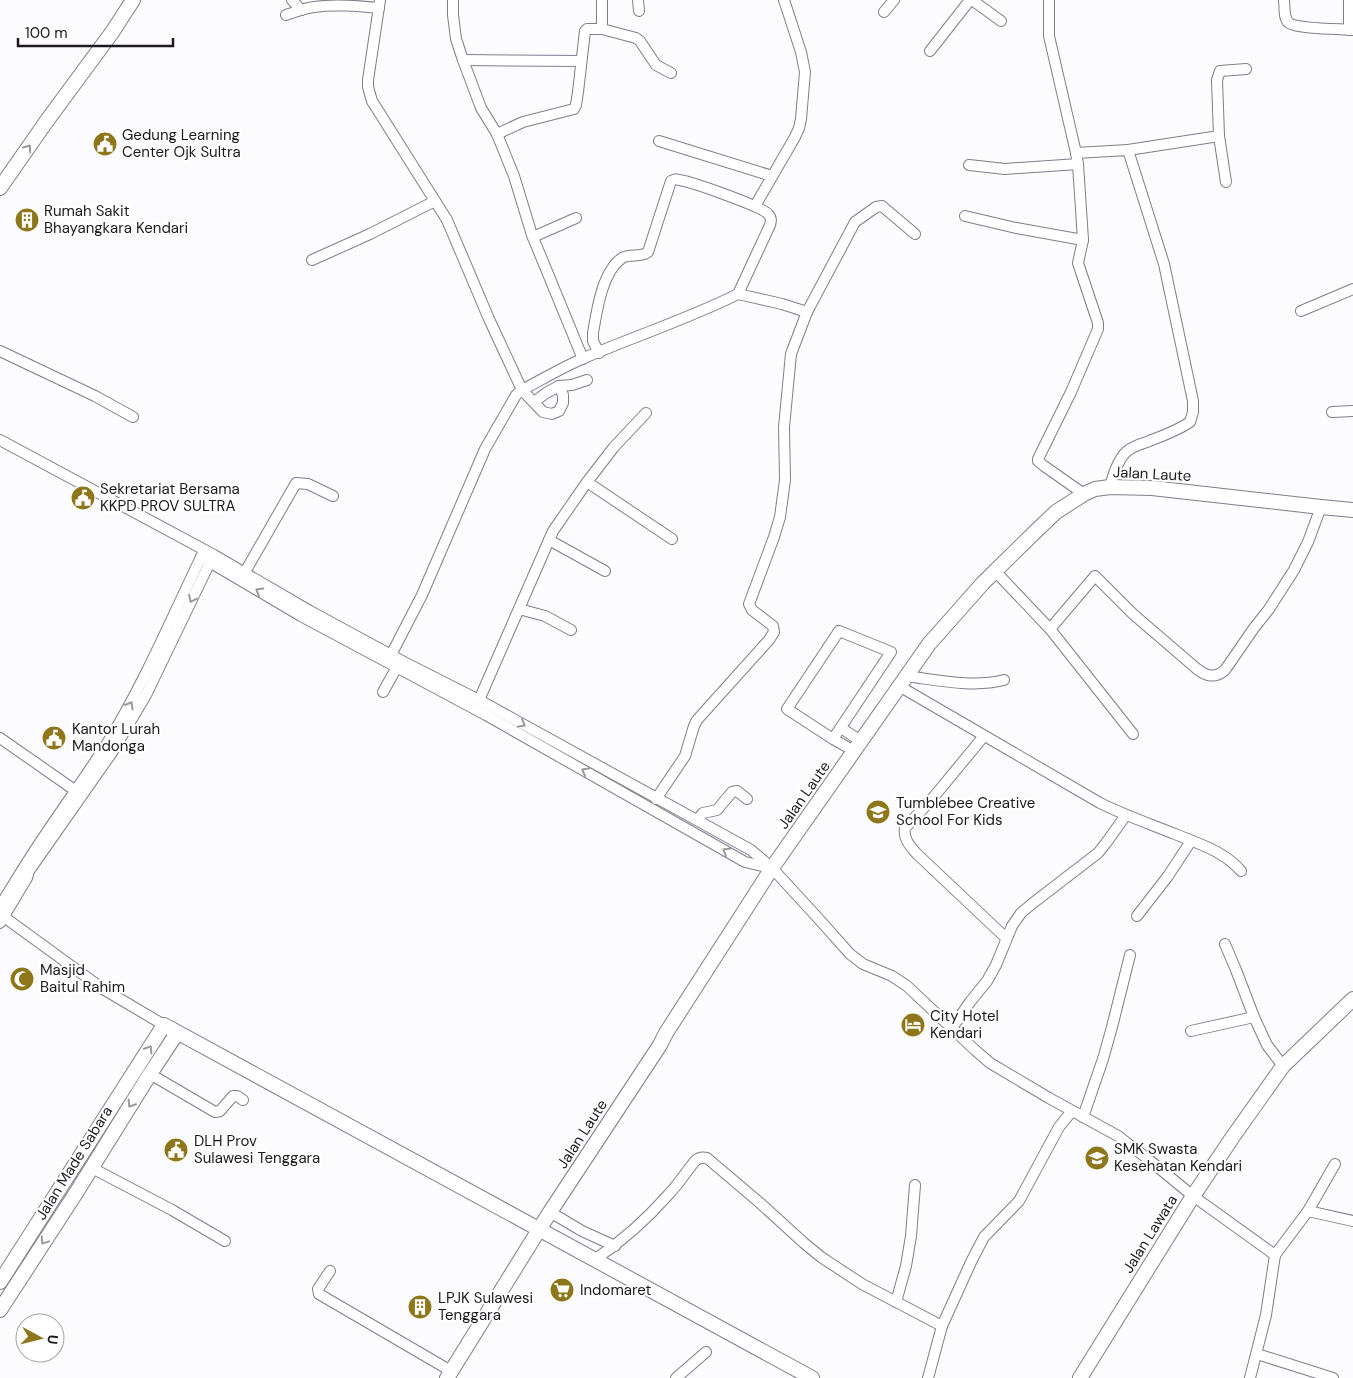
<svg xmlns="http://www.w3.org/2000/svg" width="1353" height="1378" viewBox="0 0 1353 1378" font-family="'DM Sans',sans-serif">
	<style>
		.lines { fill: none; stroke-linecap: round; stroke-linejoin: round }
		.street-casing { stroke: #827c8c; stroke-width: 12 }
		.secondary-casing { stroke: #827c8c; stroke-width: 16 }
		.street { stroke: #fff; stroke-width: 10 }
		.secondary { stroke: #fff; stroke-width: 14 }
		.oneway { stroke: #99989b }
		.labels { text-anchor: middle; stroke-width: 4; stroke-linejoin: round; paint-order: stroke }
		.poi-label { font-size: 15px; fill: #1c1920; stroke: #fff; text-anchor: start }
		.street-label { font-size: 15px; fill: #1c1920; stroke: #fff }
	</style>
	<rect width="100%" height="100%" fill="#fcfbfe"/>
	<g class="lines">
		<defs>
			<g id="street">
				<path d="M292,0L301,10"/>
				<path d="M380,0L368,80V87L372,101L447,220L489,319L522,390L543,412L552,414L559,411L563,403V395L559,386"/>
				<path d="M453,0V15L456,39L463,60L481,108L497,134L514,176L532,235L583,359"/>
				<path d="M602,0V29L636,38L640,41L656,65L671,73"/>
				<path d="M638,0L639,11"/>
				<path d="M972,0L1001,21"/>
				<path d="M1049,0V36L1076,153L1078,164L1083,240L1078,263L1098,323V329L1071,392L1038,459V461L1044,466L1084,494"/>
				<path d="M1284,0C1285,7 1283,18 1289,23C1297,29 1342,29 1353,30"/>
				<path d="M1349,0V30"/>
				<path d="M884,12L894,0"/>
				<path d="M286,15C295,12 305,8 314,7C335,4 357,6 379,8"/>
				<path d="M930,51L970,0"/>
				<path d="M463,60L581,61"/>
				<path d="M497,134L523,122L574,109L576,105L578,92L585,31L587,29H602"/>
				<path d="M659,141L772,176"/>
				<path d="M1128,150L1219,136"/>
				<path d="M1076,153L1128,150L1164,264L1193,401V412L1190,422C1177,431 1162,436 1147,442C1140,444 1132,447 1126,452C1117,461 1113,475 1110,487"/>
				<path d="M969,165L1005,169L1078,164"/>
				<path d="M1226,182L1219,136L1217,80L1220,71L1246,69"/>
				<path d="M755,206L795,137L799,128L801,119L805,72L801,52L784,0"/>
				<path d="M965,216L1016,228L1083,240"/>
				<path d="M533,237L576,218"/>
				<path d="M312,260L370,234L435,201"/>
				<path d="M738,294L782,304L807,312L855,222L876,207L882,206L915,234"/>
				<path d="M1301,311L1353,289"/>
				<path d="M0,351L95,396L133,417"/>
				<path d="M534,402L546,393L559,386L572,385L587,380"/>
				<path d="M1332,412L1353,411"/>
				<path d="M0,440L214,555L310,611L402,661L479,700L751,850L772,868L817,917L850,954L863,964L892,976L907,986L975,1050L990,1063L1049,1098L1118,1136L1148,1159L1193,1196L1275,1255L1266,1315L1250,1378"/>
				<path d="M587,482L672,539"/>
				<path d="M549,540L605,571"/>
				<path d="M201,557L301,616L486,715L745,862L771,868"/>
				<path d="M995,571L1050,629L1095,576L1133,614L1197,669C1207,677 1216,678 1225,670L1254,628L1269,609L1294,570L1308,542L1321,507"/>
				<path d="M245,572L296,483L308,484L333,496"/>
				<path d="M519,609L545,616L571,630"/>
				<path d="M1050,629L1133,734"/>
				<path d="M391,655L422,595L485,449L516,395L522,390C543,379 563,367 584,358C635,336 688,319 738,294L770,225C771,221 772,218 768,214C763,207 690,181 679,180C675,179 675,179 671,181L648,252C641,258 630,253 622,258C602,272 597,310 593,333V341L599,353"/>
				<path d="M905,676C938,680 972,688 1004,680"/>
				<path d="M899,686L1100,803C1124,815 1150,824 1175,834C1199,844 1224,851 1241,871"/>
				<path d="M383,692L397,667"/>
				<path d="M479,700L553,531L587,482L614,447L646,413"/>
				<path d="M841,728L861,741"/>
				<path d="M984,736L932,799L905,828C903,839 910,846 917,854L1006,938"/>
				<path d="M0,738L76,791"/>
				<path d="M833,739L787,709L839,631L891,652L833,739L854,751"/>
				<path d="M656,799L685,756L694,726L697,720L769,640L774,632L773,626L752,610L749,604L774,537L780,517L785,480L784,427L791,354L807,312"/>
				<path d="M697,820L703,813L717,810L732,792L737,791L747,799"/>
				<path d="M0,906C15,882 29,858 45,835C67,802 90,771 111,737C146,679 173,615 203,553"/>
				<path d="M0,914L103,989L164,1025"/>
				<path d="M1137,916L1168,876L1191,841"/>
				<path d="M0,923L27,878L29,871L113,751L146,695L212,558"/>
				<path d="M1225,944L1236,970L1254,1017"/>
				<path d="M952,1028L970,1002L987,981L996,965L1012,926L1021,913L1033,903L1098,853L1106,843L1126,815"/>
				<path d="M1191,1031L1254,1017L1267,1045L1283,1066"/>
				<path d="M150,1074L215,1112L220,1111L233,1096H237L243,1100"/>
				<path d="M1083,1117L1103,1059L1112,1027L1130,955"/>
				<path d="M92,1168L172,1210L225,1241"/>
				<path d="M1308,1211L1335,1164"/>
				<path d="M550,1212L582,1231L615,1246"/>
				<path d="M1275,1255L1308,1211L1353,1221"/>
				<path d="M594,1260C621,1242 646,1220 668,1195C678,1185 686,1172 695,1161C698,1158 702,1157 707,1158L760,1203L804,1243L821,1257L862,1284L942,1326"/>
				<path d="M330,1271L318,1289L319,1294L451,1371"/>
				<path d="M896,1302L906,1266L911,1236L915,1185"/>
				<path d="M1257,1354L1333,1378"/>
				<path d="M676,1378L706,1352"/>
				<path d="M928,1378L942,1326L972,1260L984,1237L1019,1201L1059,1127L1072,1111"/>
			</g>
			<g id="secondary">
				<path d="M0,188L46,122L113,31L133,0"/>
				<path d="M0,1282L164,1025L812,1378"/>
				<path d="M0,1310L76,1193L150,1074L177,1033"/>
				<path d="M447,1378L550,1212L660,1045L666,1033L772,868L929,644L983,583L1036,531L1056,512L1084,494L1095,489L1110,487L1152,488L1321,507L1353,510"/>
				<path d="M1080,1378L1193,1196L1232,1138L1283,1066L1353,999"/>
			</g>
		</defs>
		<use href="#street" class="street-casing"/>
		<use href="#secondary" class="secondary-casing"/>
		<use href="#street" class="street"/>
		<use href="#secondary" class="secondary"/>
	</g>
	<defs><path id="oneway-chevron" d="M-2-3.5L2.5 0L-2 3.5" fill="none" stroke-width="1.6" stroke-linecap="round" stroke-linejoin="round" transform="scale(1.25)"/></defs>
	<g class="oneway">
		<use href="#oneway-chevron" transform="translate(28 148) rotate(-55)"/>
		<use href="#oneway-chevron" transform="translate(259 591) rotate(-150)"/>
		<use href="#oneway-chevron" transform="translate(192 599) rotate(116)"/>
		<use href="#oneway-chevron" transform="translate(130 705) rotate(-60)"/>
		<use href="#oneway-chevron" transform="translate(522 724) rotate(29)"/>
		<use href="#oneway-chevron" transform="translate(585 771) rotate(-151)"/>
		<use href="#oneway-chevron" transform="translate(726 851) rotate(-150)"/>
		<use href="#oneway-chevron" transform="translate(149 1049) rotate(-58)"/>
		<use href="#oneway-chevron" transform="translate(131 1104) rotate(122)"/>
		<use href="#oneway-chevron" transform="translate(44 1241) rotate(124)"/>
	</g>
	<defs>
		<symbol id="civic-disc" viewBox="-11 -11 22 22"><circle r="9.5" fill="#8e761b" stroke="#fff"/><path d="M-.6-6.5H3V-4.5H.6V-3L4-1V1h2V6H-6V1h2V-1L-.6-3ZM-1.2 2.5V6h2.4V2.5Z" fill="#fff"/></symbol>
		<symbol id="building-disc" viewBox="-11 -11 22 22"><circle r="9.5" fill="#8e761b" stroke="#fff"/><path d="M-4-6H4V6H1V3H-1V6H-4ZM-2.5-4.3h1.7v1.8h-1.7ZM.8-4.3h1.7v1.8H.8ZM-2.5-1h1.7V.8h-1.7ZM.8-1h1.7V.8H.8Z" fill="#fff"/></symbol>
		<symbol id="school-disc" viewBox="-11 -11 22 22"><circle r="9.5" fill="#8e761b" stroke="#fff"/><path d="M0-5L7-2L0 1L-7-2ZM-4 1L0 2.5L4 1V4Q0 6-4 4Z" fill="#fff"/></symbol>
		<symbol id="mosque-disc" viewBox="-11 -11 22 22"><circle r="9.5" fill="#8e761b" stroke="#fff"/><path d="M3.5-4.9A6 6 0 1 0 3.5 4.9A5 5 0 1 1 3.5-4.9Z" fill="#fff"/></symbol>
		<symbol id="hotel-disc" viewBox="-11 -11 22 22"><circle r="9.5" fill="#8e761b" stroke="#fff"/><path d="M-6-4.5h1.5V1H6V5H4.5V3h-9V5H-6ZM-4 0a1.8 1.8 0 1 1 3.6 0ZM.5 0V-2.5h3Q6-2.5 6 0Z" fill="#fff"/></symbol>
		<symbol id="supermarket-disc" viewBox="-11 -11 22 22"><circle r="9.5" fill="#8e761b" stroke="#fff"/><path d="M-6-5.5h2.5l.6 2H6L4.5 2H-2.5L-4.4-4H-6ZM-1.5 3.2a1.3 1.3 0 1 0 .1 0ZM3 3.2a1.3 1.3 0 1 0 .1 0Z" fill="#fff"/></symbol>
	</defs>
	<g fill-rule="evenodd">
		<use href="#civic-disc" x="91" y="130" width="28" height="28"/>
		<use href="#building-disc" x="13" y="206" width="28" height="28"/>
		<use href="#civic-disc" x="69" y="484" width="28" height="28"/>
		<use href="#civic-disc" x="40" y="724" width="28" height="28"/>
		<use href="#school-disc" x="864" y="798" width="28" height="28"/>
		<use href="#mosque-disc" x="8" y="965" width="28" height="28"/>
		<use href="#hotel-disc" x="899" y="1011" width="28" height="28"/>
		<use href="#civic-disc" x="162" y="1136" width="28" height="28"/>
		<use href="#school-disc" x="1083" y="1144" width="28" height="28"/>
		<use href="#supermarket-disc" x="548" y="1276" width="28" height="28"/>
		<use href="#building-disc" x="406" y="1293" width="28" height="28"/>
	</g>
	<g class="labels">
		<g class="poi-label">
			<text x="122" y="140">Gedung Learning<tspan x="122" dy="17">Center Ojk Sultra</tspan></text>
			<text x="44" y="216">Rumah Sakit<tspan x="44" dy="17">Bhayangkara Kendari</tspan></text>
			<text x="100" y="494">Sekretariat Bersama<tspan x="100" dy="17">KKPD PROV SULTRA</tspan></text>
			<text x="72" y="734">Kantor Lurah<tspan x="72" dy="17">Mandonga</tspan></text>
			<text x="896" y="808">Tumblebee Creative<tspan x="896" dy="17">School For Kids</tspan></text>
			<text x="40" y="975">Masjid<tspan x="40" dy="17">Baitul Rahim</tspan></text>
			<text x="930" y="1021">City Hotel<tspan x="930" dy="17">Kendari</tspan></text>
			<text x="194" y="1146">DLH Prov<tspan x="194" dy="17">Sulawesi Tenggara</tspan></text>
			<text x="1114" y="1154">SMK Swasta<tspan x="1114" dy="17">Kesehatan Kendari</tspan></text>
			<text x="580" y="1295">Indomaret</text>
			<text x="438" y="1303">LPJK Sulawesi<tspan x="438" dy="17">Tenggara</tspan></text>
		</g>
		<g class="street-label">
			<text transform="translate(1152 474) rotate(3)" y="5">Jalan Laute</text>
			<text transform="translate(804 795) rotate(-55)" y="5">Jalan Laute</text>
			<text transform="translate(582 1134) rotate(-57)" y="5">Jalan Laute</text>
			<text transform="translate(74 1163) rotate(-58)" y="5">Jalan Made Sabara</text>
			<text transform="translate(1150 1234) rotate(-58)" y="5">Jalan Lawata</text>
		</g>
	</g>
	<g transform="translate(40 1338) rotate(97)"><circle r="24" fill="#ffffff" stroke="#a4a3a6"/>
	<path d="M0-4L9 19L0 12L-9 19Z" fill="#8e761b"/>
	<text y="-8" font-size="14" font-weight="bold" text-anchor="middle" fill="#1c1920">U</text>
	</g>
	<path d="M18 38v8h155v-8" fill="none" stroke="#1c1920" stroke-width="2.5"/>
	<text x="25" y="38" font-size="15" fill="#1c1920" stroke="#ffffff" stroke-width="4" paint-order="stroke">100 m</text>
</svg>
